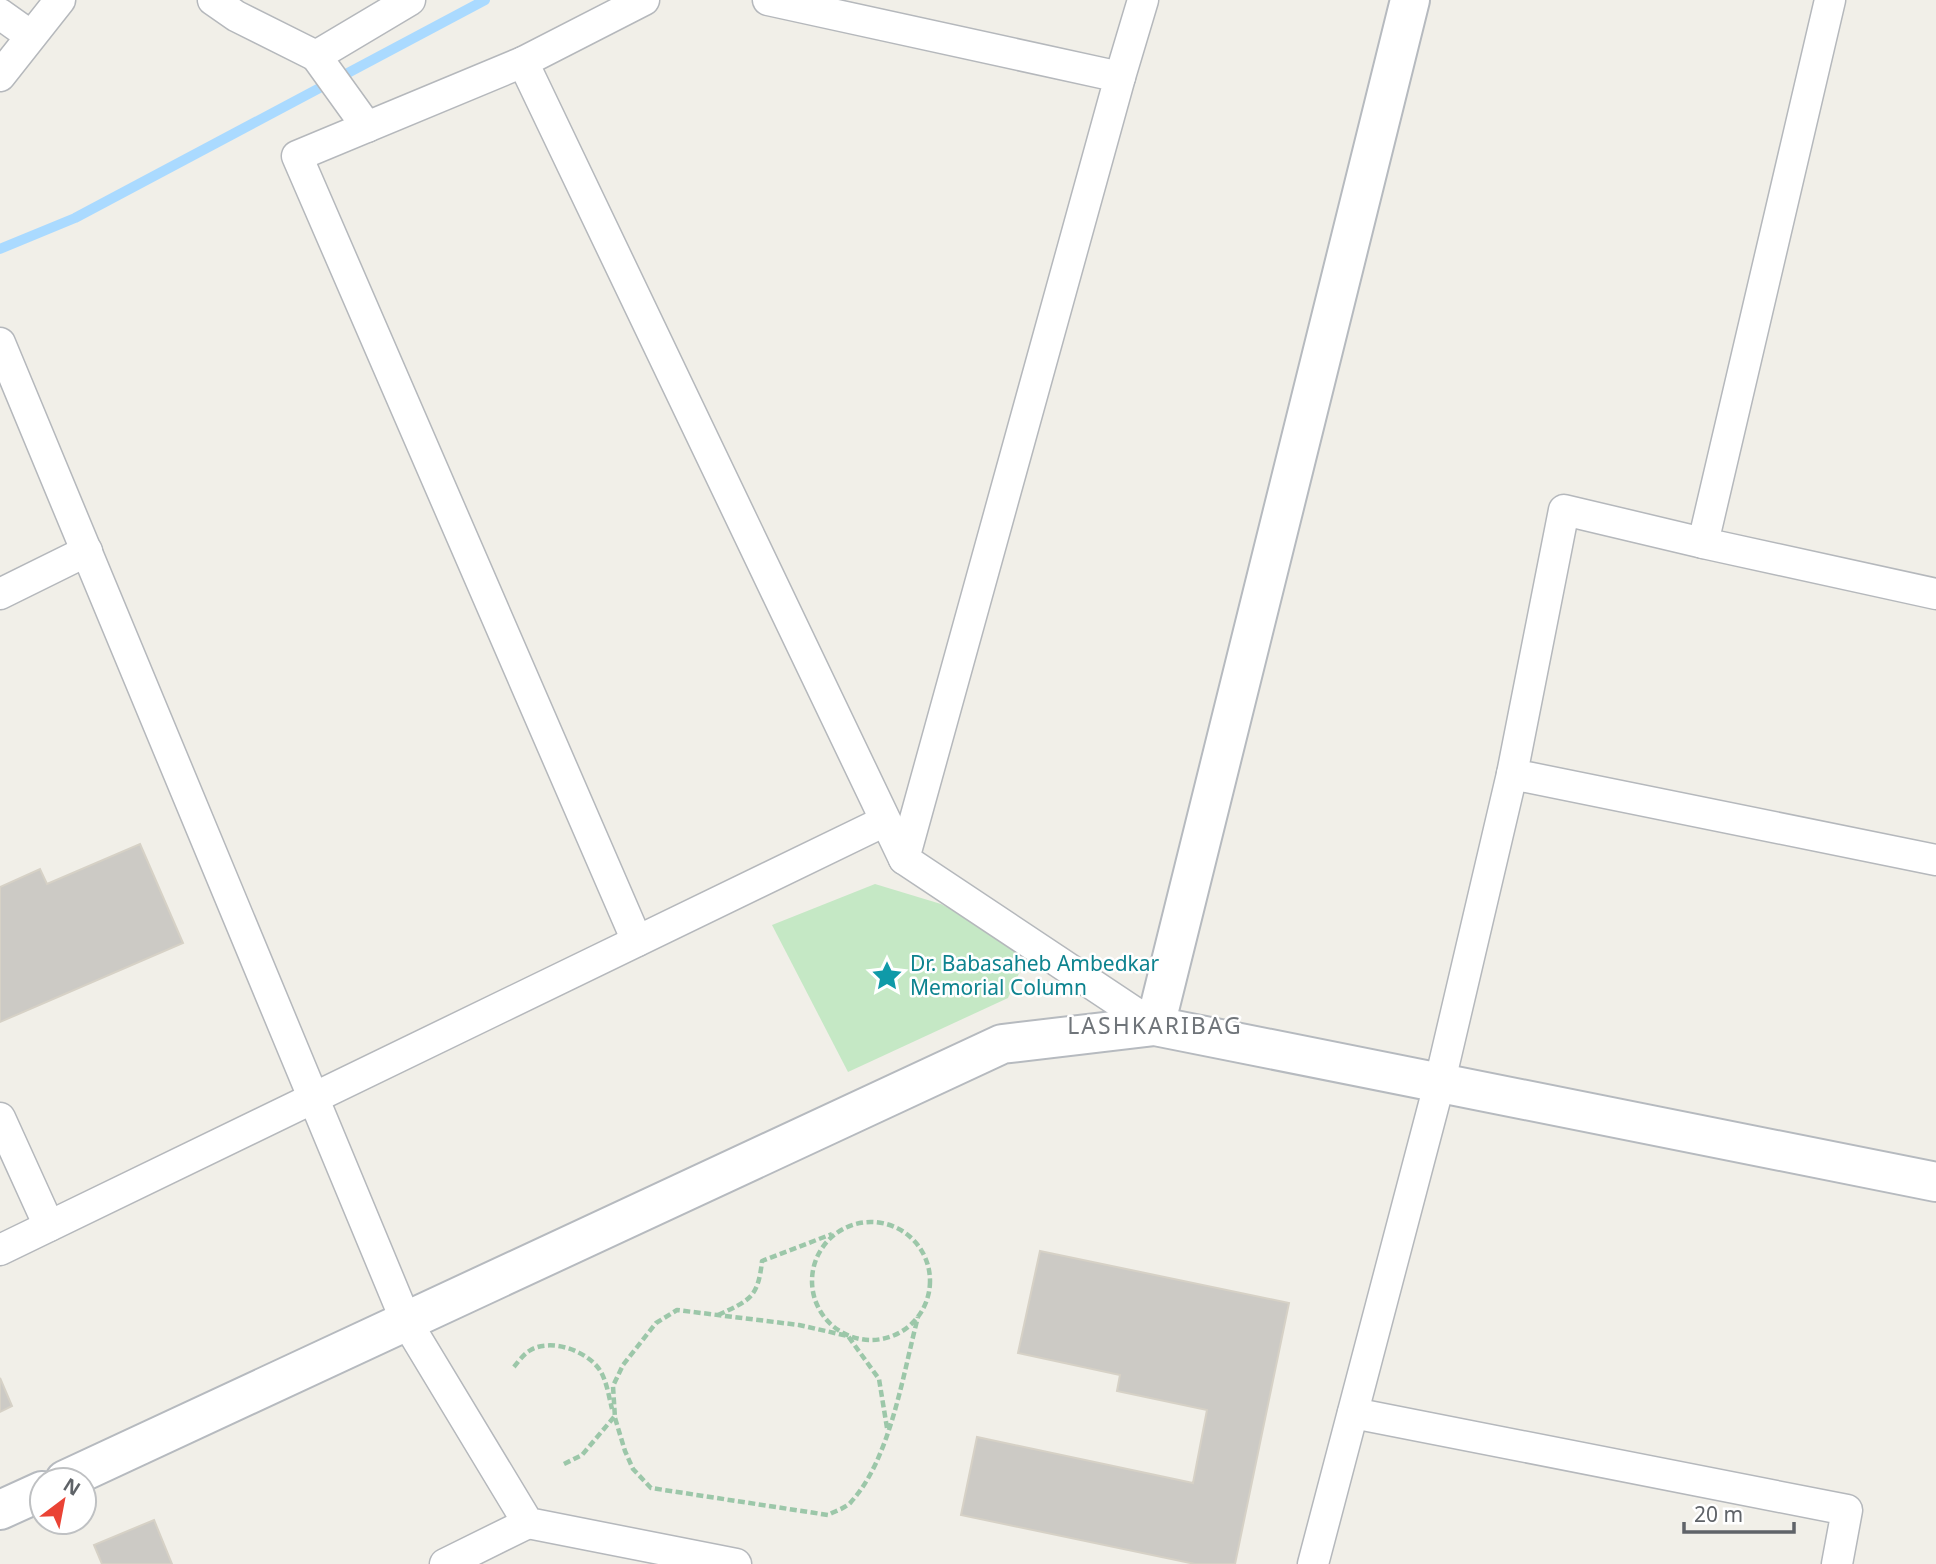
<svg xmlns="http://www.w3.org/2000/svg" width="1936" height="1564" viewBox="0 0 1936 1564" font-family="'Noto Sans',sans-serif">
	<style>
		.green { fill: #c5e8c5 }
		.lines { fill: none; stroke-linecap: round; stroke-linejoin: round }
		.stream { stroke: #aadaff; stroke-width: 10 }
		.building { fill: #cccac5; stroke: #d6d1c6; stroke-width: 2 }
		.street-casing { stroke: #b5b8bc; stroke-width: 33 }
		.secondary-casing { stroke: #b6babf; stroke-width: 42 }
		.path { stroke: #9cc7a9; stroke-width: 4.5; stroke-dasharray: 7 3.5; stroke-linecap: butt }
		.street { stroke: #fff; stroke-width: 30 }
		.secondary { stroke: #fff; stroke-width: 38 }
		.labels { text-anchor: middle; stroke-width: 5; stroke-linejoin: round; paint-order: stroke }
		.culture-label { font-size: 21px; fill: #0d838f; stroke: #fff; text-anchor: start }
		.neighbourhood-label { font-size: 23px; letter-spacing: 2px; fill: #70757a; stroke: #fff }
	</style>
	<rect width="100%" height="100%" fill="#f1efe8"/>
	<path class="green" d="M875,884L941,904L1011,940L1021,969L1008,998L848,1072L772,925Z"/>
	<g class="lines">
		<path class="stream" d="M0,249L75,218L485,0"/>
	</g>
	<g class="building">
		<path d="M140,844L183,943L0,1022V887L40,869L47,884Z"/>
		<path d="M1040,1251L1289,1303L1235,1564H1195L961,1515L977,1437L1193,1483L1207,1410L1117,1391L1120,1375L1018,1353Z"/>
		<path d="M0,1378L12,1406L0,1412Z"/>
		<path d="M154,1520L172,1564H102L94,1545Z"/>
	</g>
	<g class="lines">
		<defs>
			<g id="street">
				<path d="M213,0L236,16L316,56L410,0"/>
				<path d="M644,0L523,62L904,859"/>
				<path d="M768,0L1120,77L904,859L1155,1026"/>
				<path d="M1830,0L1703,543L1936,594"/>
				<path d="M0,14L31,36"/>
				<path d="M316,56L367,127"/>
				<path d="M523,62L297,156L637,941"/>
				<path d="M0,76L60,0"/>
				<path d="M1120,77L1143,0"/>
				<path d="M0,343L406,1321L528,1523L736,1564"/>
				<path d="M1703,543L1564,510L1512,774L1936,860"/>
				<path d="M0,594L87,551"/>
				<path d="M0,1118L49,1226"/>
				<path d="M0,1250L885,821"/>
				<path d="M1353,1413L1847,1510L1837,1564"/>
				<path d="M445,1564L528,1523"/>
				<path d="M1313,1564L1440,1081L1512,774"/>
			</g>
			<g id="secondary">
				<path d="M1155,1026L1410,0"/>
				<path d="M65,1480L1002,1044L1155,1026L1936,1182"/>
				<path d="M0,1510L42,1491"/>
			</g>
		</defs>
		<use href="#street" class="street-casing"/>
		<use href="#secondary" class="secondary-casing"/>
		<g class="path">
			<circle cx="871" cy="1281" r="59"/>
			<path d="M718,1315C750,1300 758,1298 762,1261L832,1234"/>
			<path d="M514,1367C518,1362 523,1355 529,1351C550,1337 589,1351 601,1372C607,1383 609,1397 612,1409"/>
			<path d="M887,1428L879,1379L848,1336L799,1325L677,1310L656,1323L623,1365L613,1386L615,1418L625,1451L633,1469L651,1488L828,1515C835,1511 846,1508 851,1502C891,1458 903,1373 918,1317"/>
			<path d="M564,1464L582,1455L614,1417"/>
		</g>
		<use href="#street" class="street"/>
		<use href="#secondary" class="secondary"/>
	</g>
	<defs>
		<symbol id="sight-bare" viewBox="-9 -9 18 18"><path d="M0-6L1.8-2.2L6-1.7L2.9 1.2L3.7 5.4L0 3.3L-3.7 5.4L-2.9 1.2L-6-1.7L-1.8-2.2Z" fill="#0f9aa8" stroke="#fff" stroke-width="2.5" paint-order="stroke"/></symbol>
	</defs>
	<g fill-rule="evenodd">
		<use href="#sight-bare" x="865" y="954" width="44" height="44"/>
	</g>
	<g class="labels">
		<g class="culture-label">
			<text x="910" y="971">Dr. Babasaheb Ambedkar<tspan x="910" dy="24">Memorial Column</tspan></text>
		</g>
		<g class="neighbourhood-label">
			<text x="1155" y="1034">LASHKARIBAG</text>
		</g>
	</g>
	<g transform="translate(63 1501) rotate(32)"><circle r="33" fill="#ffffff" stroke="#bfc1c3" stroke-width="2"/>
	<path d="M0-5L12 26L0 18L-12 26Z" fill="#ea4335"/>
	<text y="-10" font-size="19" font-weight="bold" text-anchor="middle" fill="#5f6368">N</text>
	</g>
	<path d="M1684 1522v10h110v-10" fill="none" stroke="#5f6368" stroke-width="3.5"/>
	<text x="1694" y="1522" font-size="21" fill="#5f6368" stroke="#ffffff" stroke-width="5" paint-order="stroke">20 m</text>
</svg>
